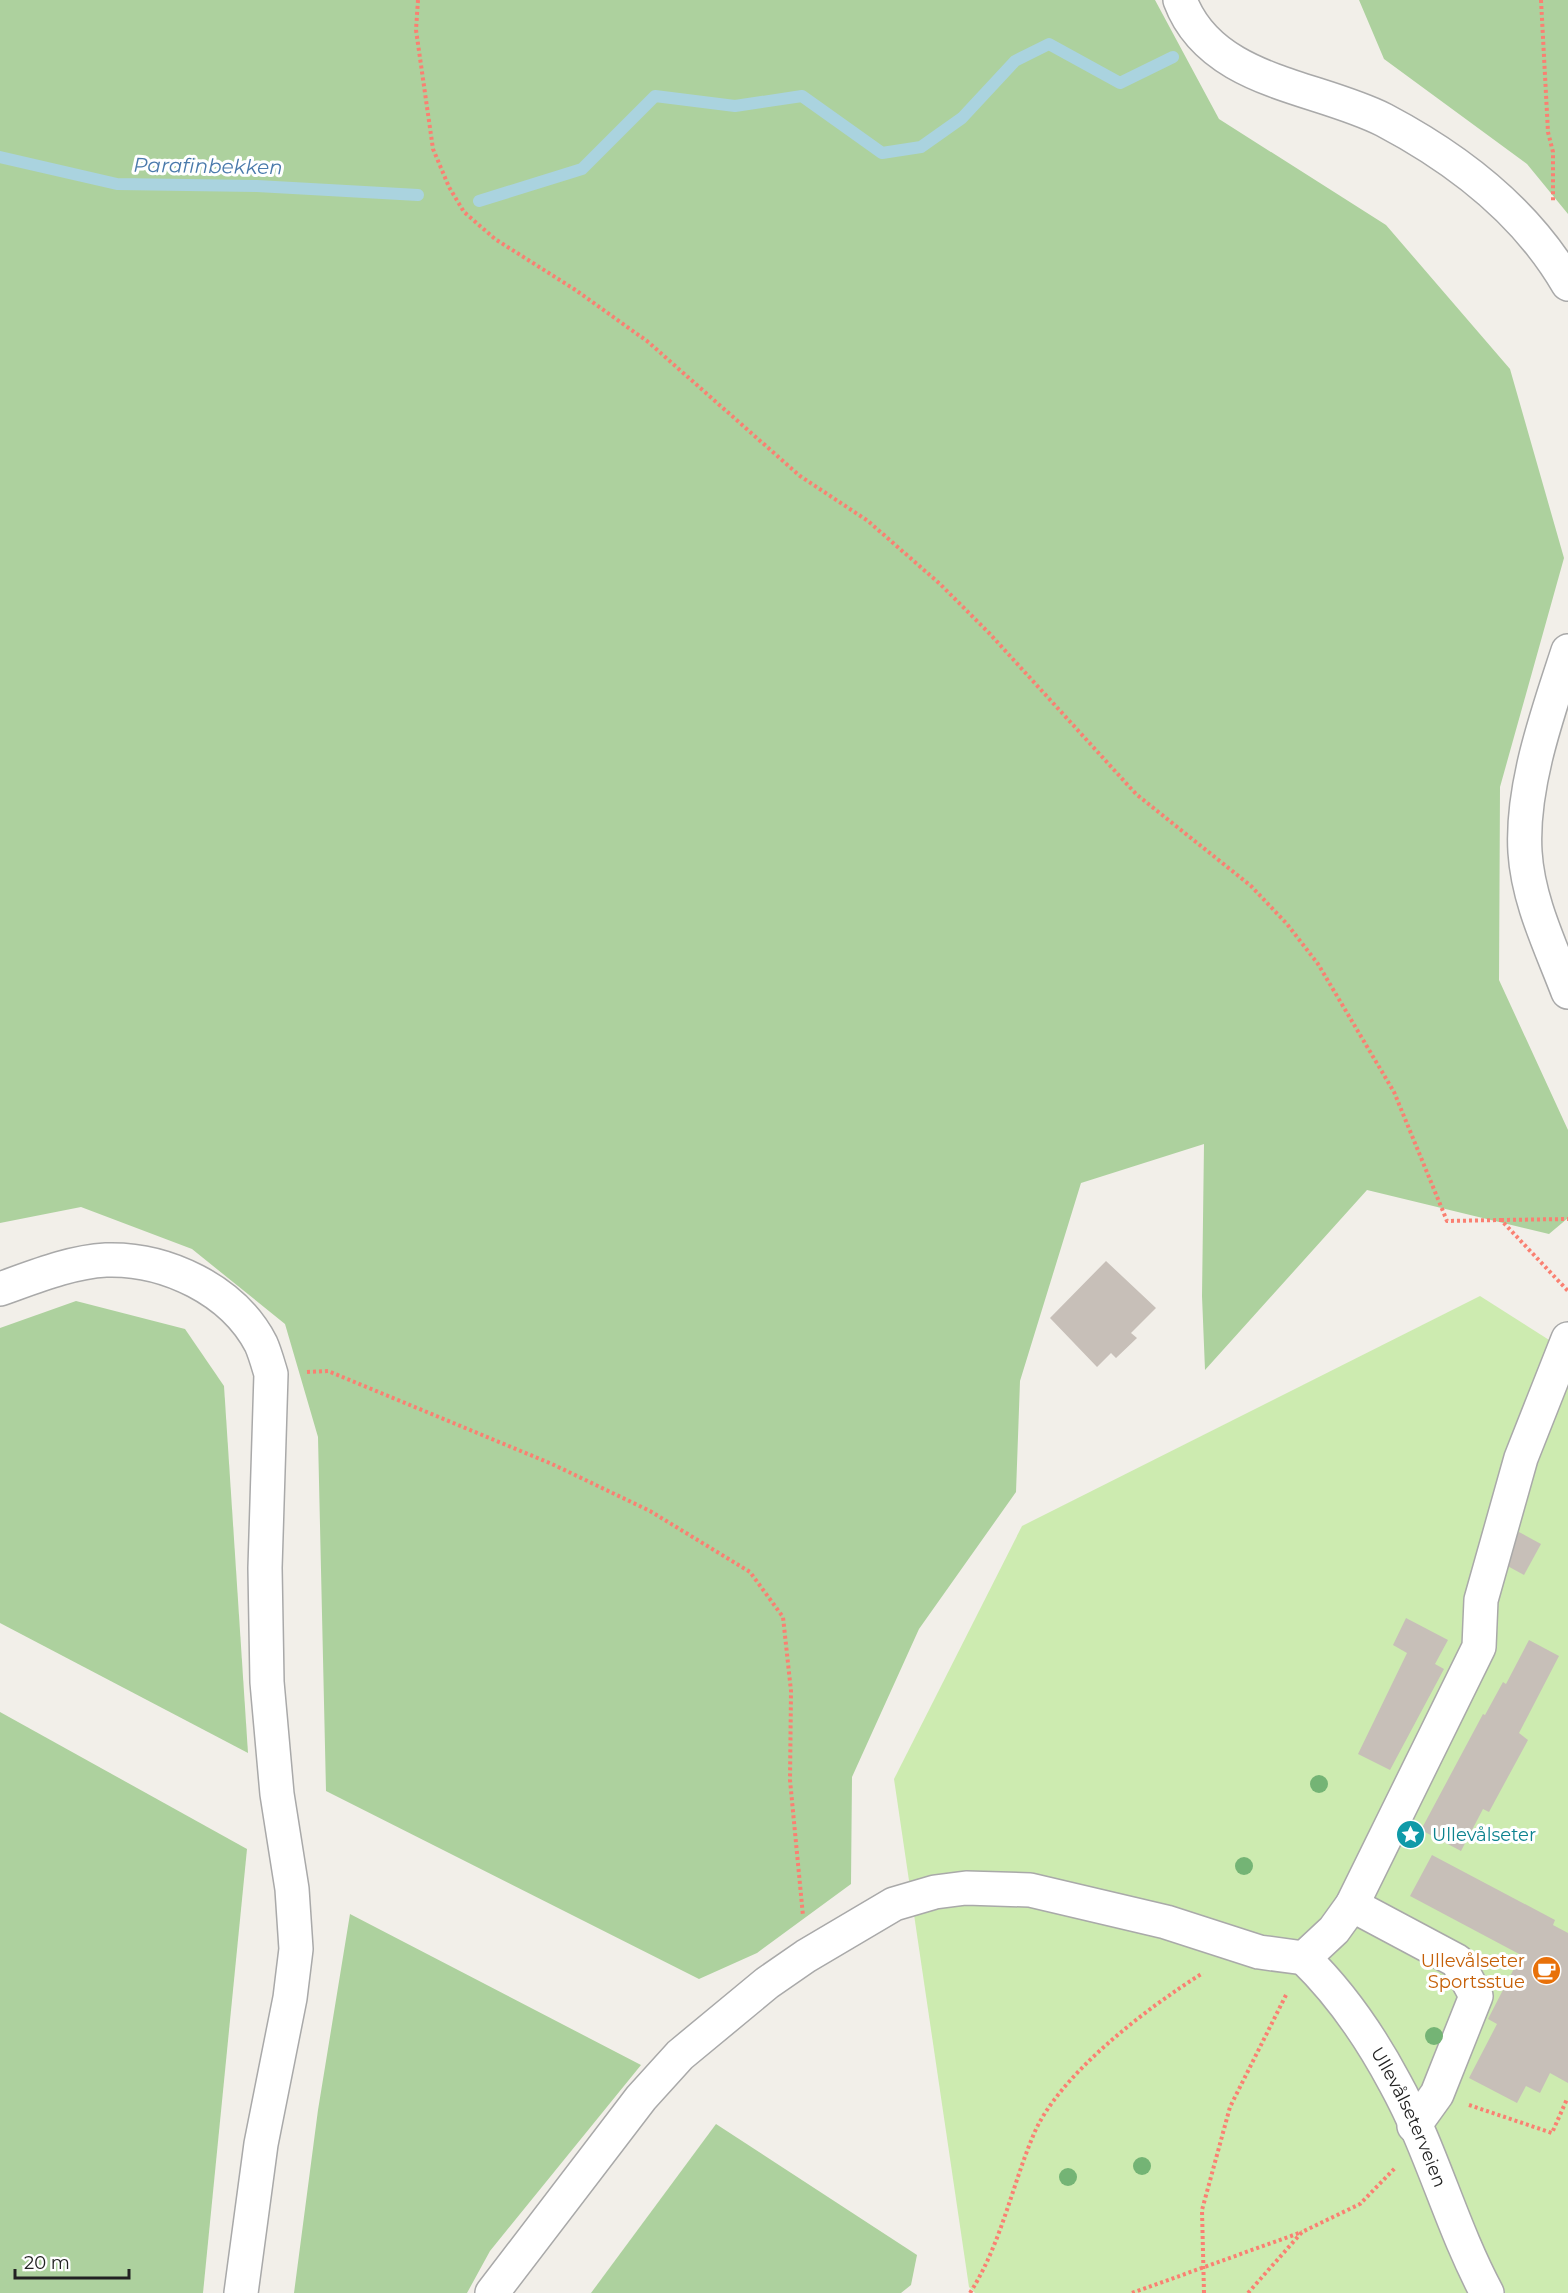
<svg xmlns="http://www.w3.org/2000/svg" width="1568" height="2293" viewBox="0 0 1568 2293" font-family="Montserrat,sans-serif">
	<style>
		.grass { fill: #cdebb0 }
		.forest { fill: #add19e }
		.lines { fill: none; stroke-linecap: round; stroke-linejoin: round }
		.stream { stroke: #aad3df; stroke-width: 12 }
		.building { fill: #c7bfb8 }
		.minor-casing { stroke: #a9a9a9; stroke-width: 36 }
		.path { stroke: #fa8072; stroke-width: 4; stroke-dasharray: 3 3; stroke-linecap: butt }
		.minor { stroke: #fff; stroke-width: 33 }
		.tree { fill: #74b475 }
		.labels { text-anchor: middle; stroke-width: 6; stroke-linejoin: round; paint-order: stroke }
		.culture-label { font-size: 18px; fill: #0d838f; stroke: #fff; text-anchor: start }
		.food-label { font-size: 18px; fill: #c56008; stroke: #fff; text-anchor: end }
		.street-label { font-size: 18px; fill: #222; stroke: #fff }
		.water-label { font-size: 20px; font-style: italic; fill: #4a7aab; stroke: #fff }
	</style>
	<rect width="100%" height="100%" fill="#f2efe9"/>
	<path class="grass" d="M1480,1296L1568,1352V2293H975L969,2287L894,1779L1022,1526Z"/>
	<g class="forest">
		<path d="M0,0H1155L1219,119L1386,225L1510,369L1564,558L1500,787L1499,980L1568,1130V1218L1549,1234L1367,1190L1205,1370L1202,1296L1204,1144L1081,1183L1020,1381L1016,1492L919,1629L852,1777L851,1884L757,1953L699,1979L326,1791L318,1437L285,1324L192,1249L81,1207L0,1223Z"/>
		<path d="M1359,0H1568V214L1527,164L1384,59Z"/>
		<path d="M76,1301L185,1329L224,1386L248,1753L0,1623V1328Z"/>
		<path d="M0,1712L247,1849L203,2293H0Z"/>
		<path d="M350,1914L641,2065L490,2251L467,2293H294L318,2110Z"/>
		<path d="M716,2124L917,2255L911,2285L901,2293H591Z"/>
	</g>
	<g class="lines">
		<g class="stream">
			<path d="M0,157L117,184L257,186L418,195"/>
			<path d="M479,201L582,169L655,96L735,106L802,96L882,153L921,147L962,118L1015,61L1049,44L1120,83L1173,57"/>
		</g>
	</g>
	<g class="building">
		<path d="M1106,1261L1156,1308L1131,1333L1137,1338L1116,1358L1111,1353L1097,1367L1050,1318Z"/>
		<path d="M1519,1532L1541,1544L1524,1575L1502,1563Z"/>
		<path d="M1406,1618L1448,1640L1435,1664L1444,1669L1390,1770L1358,1754L1407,1653L1393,1645Z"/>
		<path d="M1529,1640L1559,1656L1519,1733L1528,1740L1489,1812L1483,1809L1461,1851L1421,1830L1483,1714L1485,1715L1503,1682L1506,1684Z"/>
		<path d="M1432,1855L1555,1920L1553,1925L1568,1933V2083L1550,2073L1540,2093L1526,2086L1517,2103L1469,2078L1497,2024L1488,2019L1521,1955L1410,1896Z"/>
	</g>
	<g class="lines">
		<defs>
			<g id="minor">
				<path d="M1180,0C1211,83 1315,85 1384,120C1458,159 1525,210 1568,284"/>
				<path d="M1568,651C1548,712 1521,787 1525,852C1528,901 1551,947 1568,992"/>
				<path d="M0,1289C34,1277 70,1262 106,1260C166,1258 233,1290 261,1344C265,1353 268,1364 271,1374L265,1568L267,1682L277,1794L292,1889L296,1949L290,1998L261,2144L241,2293"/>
				<path d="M1352,1905L1457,1961L1476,1996L1437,2094L1414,2126"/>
				<path d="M1304,1958L1334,1930L1352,1905L1479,1647L1481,1600L1521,1458L1568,1339"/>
				<path id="s1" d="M1304,1958C1341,1994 1371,2038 1395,2083C1432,2150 1451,2226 1487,2293"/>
				<path d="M492,2293L641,2098L680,2055L767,1983L806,1956L894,1904L935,1892L966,1888L1030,1890L1166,1922L1259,1952L1304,1958"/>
			</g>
		</defs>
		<use href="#minor" class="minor-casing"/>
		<g class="path">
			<path d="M418,0L416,30L433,149L449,187L464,212L495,239L574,289L647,341L800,476L868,521L940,584L990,634L1136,794L1251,886L1287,924L1318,964L1394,1092L1447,1221L1501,1220L1568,1291"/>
			<path d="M1541,0L1548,132L1553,152V202"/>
			<path d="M1501,1220L1568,1219"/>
			<path d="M307,1372L328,1371L552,1464L650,1511L750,1572L783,1617L791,1691L790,1780L803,1916"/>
			<path d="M1469,2105L1552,2133L1567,2099"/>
			<path d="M970,2293C1001,2244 1011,2189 1033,2136C1057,2076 1148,2007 1203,1973"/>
			<path d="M1132,2293L1302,2232"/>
			<path d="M1204,2293L1202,2210L1230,2107L1287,1993"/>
			<path d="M1248,2293L1302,2232L1360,2204L1396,2167"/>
		</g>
		<use href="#minor" class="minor"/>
	</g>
	<g class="tree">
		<circle cx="1319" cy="1784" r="9"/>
		<circle cx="1244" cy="1866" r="9"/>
		<circle cx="1434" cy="2036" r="9"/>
		<circle cx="1142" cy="2166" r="9"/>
		<circle cx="1068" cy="2177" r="9"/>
	</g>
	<defs>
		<symbol id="sight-disc" viewBox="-11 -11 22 22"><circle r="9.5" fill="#0f9aa8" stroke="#fff"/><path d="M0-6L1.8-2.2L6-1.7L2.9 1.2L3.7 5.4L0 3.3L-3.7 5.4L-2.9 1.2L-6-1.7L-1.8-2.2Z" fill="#fff"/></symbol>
		<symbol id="cafe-disc" viewBox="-11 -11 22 22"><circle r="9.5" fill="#e8710a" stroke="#fff"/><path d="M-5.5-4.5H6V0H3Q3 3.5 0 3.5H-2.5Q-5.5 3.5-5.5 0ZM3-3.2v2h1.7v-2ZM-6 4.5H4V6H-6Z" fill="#fff"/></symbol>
	</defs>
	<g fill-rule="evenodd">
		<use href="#sight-disc" x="1394" y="1818" width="33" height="33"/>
		<use href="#cafe-disc" x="1530" y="1954" width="33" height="33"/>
	</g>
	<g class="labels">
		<g class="culture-label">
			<text x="1432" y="1841">Ullevålseter</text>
		</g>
		<g class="food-label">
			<text x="1525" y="1967">Ullevålseter<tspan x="1525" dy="21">Sportsstue</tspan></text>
		</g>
		<g class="street-label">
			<text dy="6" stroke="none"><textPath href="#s1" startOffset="192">Ullevålseterveien</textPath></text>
		</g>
		<g class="water-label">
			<text transform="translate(208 166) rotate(1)" y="7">Parafinbekken</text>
		</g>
	</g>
	<path d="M15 2269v9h114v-9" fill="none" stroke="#222222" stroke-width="3"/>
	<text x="24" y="2269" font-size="18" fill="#222222" stroke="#ffffff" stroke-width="4.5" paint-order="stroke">20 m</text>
</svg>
